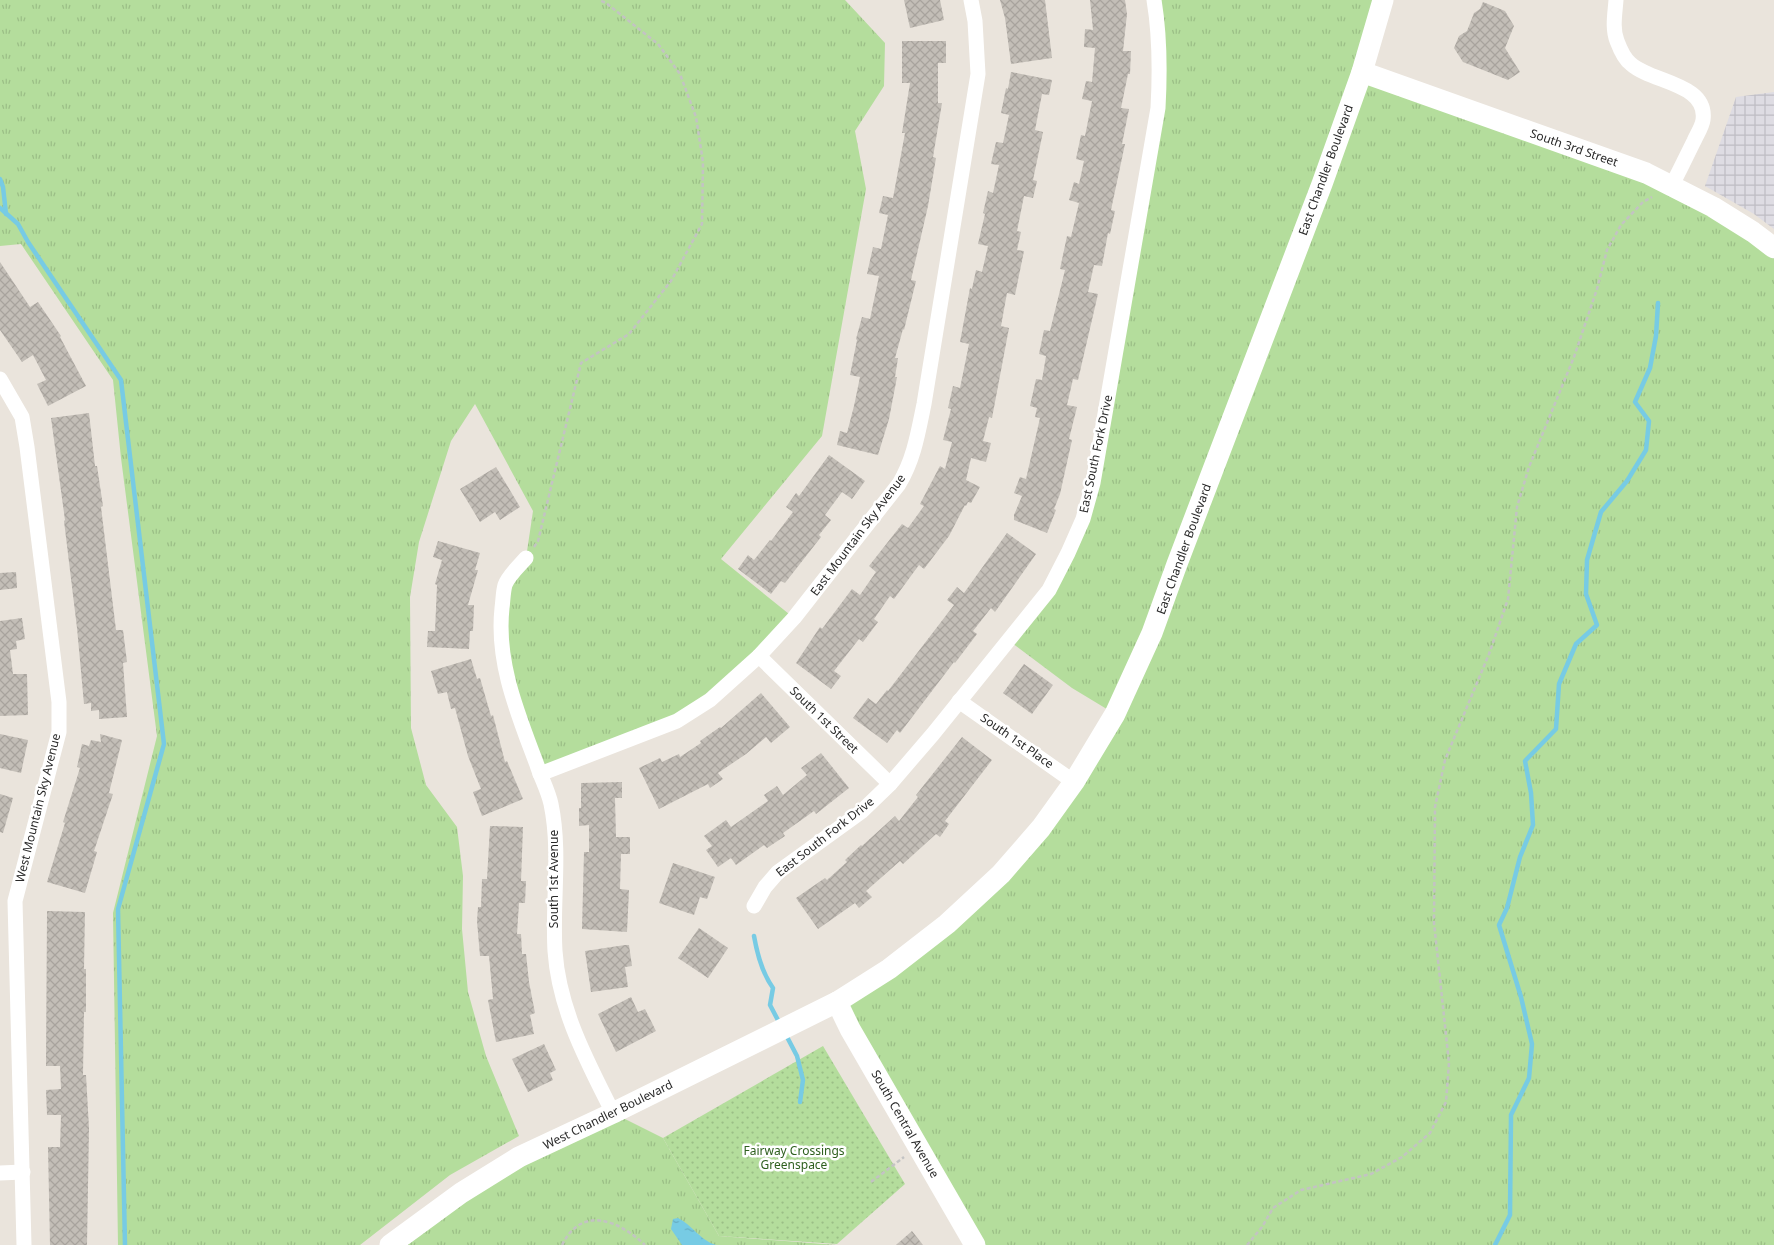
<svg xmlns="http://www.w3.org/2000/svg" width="1774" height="1245" viewBox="0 0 1774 1245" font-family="'Noto Sans',sans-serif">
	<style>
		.industrial { fill: url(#industrial-grid) }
		.grass { fill: url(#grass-tufts) }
		.park { fill: url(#park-dots) }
		.water { fill: url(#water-ripples) }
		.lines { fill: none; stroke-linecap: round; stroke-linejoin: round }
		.stream { stroke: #77cbe4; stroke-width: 4.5 }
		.building { fill: url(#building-cross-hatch) }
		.path { stroke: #c3c3c3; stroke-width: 2.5; stroke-dasharray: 4 2.5; stroke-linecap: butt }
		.street { stroke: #fff; stroke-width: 15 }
		.secondary { stroke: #fff; stroke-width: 21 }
		.labels { text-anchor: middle; stroke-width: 5; stroke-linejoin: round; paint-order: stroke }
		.street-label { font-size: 12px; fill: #292929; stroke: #fff }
		.park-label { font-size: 12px; fill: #2f601f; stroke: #fff }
	</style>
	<defs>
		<pattern id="industrial-grid" width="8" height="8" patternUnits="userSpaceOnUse" patternTransform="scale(1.25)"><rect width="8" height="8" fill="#dedce3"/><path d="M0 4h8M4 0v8" fill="none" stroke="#bebdc3"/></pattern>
		<pattern id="grass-tufts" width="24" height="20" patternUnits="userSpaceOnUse" patternTransform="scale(1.25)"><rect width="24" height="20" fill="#b4dd9c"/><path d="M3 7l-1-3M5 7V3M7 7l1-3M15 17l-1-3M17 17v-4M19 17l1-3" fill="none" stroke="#9bbe86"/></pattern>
		<pattern id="park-dots" width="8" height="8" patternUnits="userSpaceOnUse" patternTransform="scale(1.25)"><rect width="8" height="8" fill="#b4dd9c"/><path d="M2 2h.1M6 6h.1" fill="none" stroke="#9bbe86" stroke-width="1.8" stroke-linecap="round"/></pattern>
		<pattern id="water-ripples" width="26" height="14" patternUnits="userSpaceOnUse" patternTransform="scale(1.25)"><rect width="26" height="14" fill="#77cbe4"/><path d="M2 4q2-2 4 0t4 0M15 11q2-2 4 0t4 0" fill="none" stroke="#67aec4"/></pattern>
		<pattern id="building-cross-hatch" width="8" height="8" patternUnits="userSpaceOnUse" patternTransform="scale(1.25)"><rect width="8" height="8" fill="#c3beb7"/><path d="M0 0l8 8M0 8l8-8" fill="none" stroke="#a8a39d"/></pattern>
	</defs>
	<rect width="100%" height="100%" fill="#eae4dc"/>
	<path class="industrial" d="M1774,92V229L1754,214L1705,186L1736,97Z"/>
	<g class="grass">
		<path d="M0,0H845L885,43L884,86L855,131L866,189L822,436L721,559L794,618L710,700L540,774L512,696L505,584L526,558L533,511L475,404L451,441L419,542L410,597L411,728L426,785L457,827L463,876L462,929L468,992L486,1056L519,1136L450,1175L360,1245H118L113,913L157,736L121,458L113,380L21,244L0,246Z"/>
		<path d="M1154,0H1383L1362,72L1621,164L1774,248V1245H975L837,1002L1001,874L1115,714L1072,688L1008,640L1049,590L1083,519L1158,108Z"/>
		<path d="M613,1113L663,1138L719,1236L837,1245H390Z"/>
	</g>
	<path class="park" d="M823,1046L905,1184L837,1244L719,1236L663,1138Z"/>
	<path class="water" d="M678,1218C692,1225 701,1241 716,1245H682L671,1229L673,1219Z"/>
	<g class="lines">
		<g class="stream">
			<path d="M0,179L3,187L6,214"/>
			<path d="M0,208L18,224L28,242L121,380L164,744L118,909L125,1245"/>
			<path d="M754,936C757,953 762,973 773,988L770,1005L780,1024"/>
			<path d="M786,1035L797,1056L803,1080L800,1102"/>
			<path d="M1495,1245L1510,1215L1511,1115L1529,1078L1532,1044L1521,997L1499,925L1507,908L1520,857L1533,825L1531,793L1525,761L1556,729L1559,684L1576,644L1597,625L1586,594L1587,560L1601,512L1627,481L1646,450L1649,421L1635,402L1650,368L1656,336L1658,303"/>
		</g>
	</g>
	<g class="building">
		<path d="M904,0H940L944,20L910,28Z"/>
		<path d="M1000,0H1045L1052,58L1011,64L1005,18Z"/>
		<path d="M1090,0H1125L1127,14L1123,51H1131L1130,74H1128L1121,108L1129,109L1122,144H1125L1111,210L1115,211L1110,234L1108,233L1102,266L1094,265L1088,292L1098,294L1078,380L1073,379L1067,405L1077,407L1069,439L1072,440L1060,494L1054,509L1056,510L1047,533L1014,520V515L1022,496L1014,493L1020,477L1026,479L1040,418L1035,417L1037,408L1030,406L1036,379L1042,380L1046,356L1039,354L1044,330L1050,331L1065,270L1060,269L1067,236L1071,237L1079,203L1069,200L1074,182L1079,184L1084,161L1076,159L1081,135L1085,136L1092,101L1082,99L1086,81L1092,82L1095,48L1084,47L1085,29L1093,30Z"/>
		<path d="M1483,2L1505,11L1514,26L1505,48L1520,72L1508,80L1463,62L1454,48L1459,36L1467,31L1474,13L1480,9Z"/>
		<path d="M902,41H946V63H938V103H942L933,157L936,158L928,206L911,280L916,281L904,330L903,329L895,358H898L895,377H897L889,419L878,455L837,445L840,431L847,433L854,406L860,377L850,375L857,340L856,339L862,317L870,319L879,276L867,274L873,247L881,249L888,215L879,213L883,196L893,198L905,133H902L910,83H902Z"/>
		<path d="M1011,72L1052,80L1049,95L1042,94L1035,130L1043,132L1033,180L1037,181L1033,198L1024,196L1017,231L1021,232L1017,250L1024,251L1015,295L1007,293L1001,326L1009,328L992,418L989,417L983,441L991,443L986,462L971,458L966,480L980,487L971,503L968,502L966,506L965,505L949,536L924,569L919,565L894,599L890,596L874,619L878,622L863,642L859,639L834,671L841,676L831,689L796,663L820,627L822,629L852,589L860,595L876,572L869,566L902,524L908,528L924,506L920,504L940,466L945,469L952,442L943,440L951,409L948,408L953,386L960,388L969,344L960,342L970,288L972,289L976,270L982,272L988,246L978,244L985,214L983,213L988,191L993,193L999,165L991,164L996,142L1003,143L1009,115L1001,113L1006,88L1008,89Z"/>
		<path d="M0,262L30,307L38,302L61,336L60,337L86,386L48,406L37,384L46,380L33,355L22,362L0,330Z"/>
		<path d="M89,413L95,466H97L103,506L101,507L116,630H123L127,662L123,663L127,717L99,719V710L91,711V703L84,704L77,628L64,521L65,520L51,418Z"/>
		<path d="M829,455L865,481L852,499L842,492L825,515L831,520L819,535L821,537L785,583L781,581L771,594L738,569L748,555L754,560L770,540L771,541L793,512L786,507L796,493L799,496Z"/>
		<path d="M496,467L520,507L500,520L495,512L480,522L460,489Z"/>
		<path d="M1007,533L1036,554L995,612L991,608L973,631L977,634L955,663L954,662L900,733L897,730L887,743L853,718L868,698L876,704L887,690L888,691L954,605L947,600L957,587L964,593Z"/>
		<path d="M438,541L480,553L475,570H478L468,605H474L473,631H470L469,649L427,647L428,631H435L437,585L435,584L442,560L433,557Z"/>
		<path d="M16,572L17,588L0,590V573Z"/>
		<path d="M22,618L25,639L16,641L17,649L10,650L13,674H27L28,715L0,716V621Z"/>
		<path d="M471,659L477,679L480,678L491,716L493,715L505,762L507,761L523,799L482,816L473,792L481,789L468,756L455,708L451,709L447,692L438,694L431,671Z"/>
		<path d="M1024,664L1053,685L1032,714L1003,693Z"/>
		<path d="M761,693L790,727L771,743L766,737L746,754L718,773L723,779L710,788L708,784L659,809L639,768L660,758L662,762L679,754L680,757L701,743L700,741L720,727L721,728Z"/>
		<path d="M0,734L28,740L21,773L0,768Z"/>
		<path d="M100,734L122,740L109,793L113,794L94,851L97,852L85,893L47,882L65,823L63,822L80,768L77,767L82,744L89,746L91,740L101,742Z"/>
		<path d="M962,737L992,760L945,821L949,824L940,837L936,834L903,864L900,861L866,891L872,897L859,908L855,903L818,929L796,898L825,878L827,880L847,862L845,860L861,845L862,846L895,816L899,821L918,797L916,795Z"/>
		<path d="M821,753L849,788L816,814L814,811L783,833L785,836L767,848L764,845L736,865L731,858L718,867L706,850L712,846L704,836L726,820L731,827L768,801L764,795L777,786L783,795L807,775L801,768Z"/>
		<path d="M622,782V798H615L616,837H630V854H621L620,889L629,890L627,932L582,929L584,852H589V825L579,826V808H581V783Z"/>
		<path d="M0,794L13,798L3,833L0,832Z"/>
		<path d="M490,826L523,827L521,881H526L525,903H519L517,934H521L522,954H526L529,982L535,1013L530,1015L534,1034L496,1042L488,1000L493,999L489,956H480L477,921L478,907H481L482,879H487Z"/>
		<path d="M673,863L715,877L707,899L700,897L694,915L659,903Z"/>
		<path d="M47,911L85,912L84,969H86V1012H84L83,1075H86L89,1128L87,1245H50L48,1147H60L61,1115H47L46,1090L61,1089L60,1066H46Z"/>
		<path d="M699,928L728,948L708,978L678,958Z"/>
		<path d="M625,945H629L632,966L625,967L628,987L591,992L585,951Z"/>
		<path d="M631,997L638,1012L645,1009L656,1031L616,1052L598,1014Z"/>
		<path d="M544,1044L556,1070L550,1073L553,1080L528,1092L512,1059Z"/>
		<path d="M912,1231L923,1245H896Z"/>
	</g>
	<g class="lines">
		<g class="path">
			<path d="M534,547L538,541L581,363L629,334L671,281L702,224L703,162L696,117L680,74L658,44L606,3L599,0"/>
			<path d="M871,1182L904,1157"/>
			<path d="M562,1245C582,1205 618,1220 645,1245"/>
			<path d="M1247,1245L1262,1227L1273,1208L1301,1190L1371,1174L1402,1157L1430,1133L1446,1102L1449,1063L1434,923L1435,807L1445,760L1489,654L1508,599L1517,507L1529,467L1574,357L1597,289L1607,250L1621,225L1643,202L1652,197"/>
		</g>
		<g class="street">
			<path d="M1616,0C1615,14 1612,28 1617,41C1620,49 1624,59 1631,64C1652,83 1708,83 1703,120C1702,127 1697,134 1694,141C1687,155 1680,170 1672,185"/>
			<path d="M0,379L22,417L27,447L59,702V732L15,901L24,1245"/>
			<path d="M526,558C519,566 508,576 505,585C503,592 503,601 502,608C496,663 518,714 537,765C541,778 548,790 551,804C561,852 552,902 555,951C559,1010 587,1061 613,1113"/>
			<path d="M759,656L890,784"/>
			<path d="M959,701L1074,782"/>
			<path d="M540,774L677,721L710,700L759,656L794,618L899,484C914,459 918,433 924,404L978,74L975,21L971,0"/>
			<path d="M754,906L765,887L778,872L861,812L890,784L933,734L1049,590L1068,553L1083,519L1093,483L1158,108C1160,72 1160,36 1154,0"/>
			<path d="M0,1173L23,1172"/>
		</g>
		<g class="secondary">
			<path d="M1362,72L1646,173L1713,207L1753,232L1774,248"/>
			<path d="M837,1002L850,1029L975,1245"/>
			<path d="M390,1245L461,1193L519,1157L613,1113L837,1002L889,969L947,924L1001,874L1041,828L1074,782L1115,714L1152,633L1177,564L1322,184L1362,72L1383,0"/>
		</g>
	</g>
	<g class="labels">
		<g class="street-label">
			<text transform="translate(1574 148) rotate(19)" y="4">South 3rd Street</text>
			<text transform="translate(1326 170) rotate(-70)" y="4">East Chandler Boulevard</text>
			<text transform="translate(1096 454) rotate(-78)" y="4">East South Fork Drive</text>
			<text transform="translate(858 535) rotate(-53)" y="4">East Mountain Sky Avenue</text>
			<text transform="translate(1184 549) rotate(-70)" y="4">East Chandler Boulevard</text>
			<text transform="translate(824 720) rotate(44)" y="4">South 1st Street</text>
			<text transform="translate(1017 741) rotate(35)" y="4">South 1st Place</text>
			<text transform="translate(38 808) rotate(-76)" y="4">West Mountain Sky Avenue</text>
			<text transform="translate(825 837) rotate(-38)" y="4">East South Fork Drive</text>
			<text transform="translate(554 879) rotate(-90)" y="4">South 1st Avenue</text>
			<text transform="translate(608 1115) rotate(-26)" y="4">West Chandler Boulevard</text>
			<text transform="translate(905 1124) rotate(60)" y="4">South Central Avenue</text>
		</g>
		<g class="park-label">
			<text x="794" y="1155">Fairway Crossings<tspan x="794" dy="14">Greenspace</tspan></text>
		</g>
	</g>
</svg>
